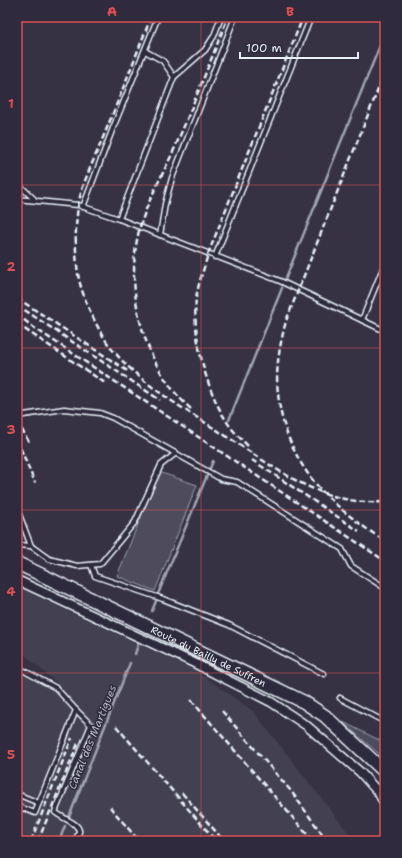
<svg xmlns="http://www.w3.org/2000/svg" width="402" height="858" viewBox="0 0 402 858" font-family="'Shantell Sans',sans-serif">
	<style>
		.built { fill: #433f51 }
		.green { fill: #4d4b5c; stroke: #9a9eaa }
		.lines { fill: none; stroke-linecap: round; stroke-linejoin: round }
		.stream { stroke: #a0a4af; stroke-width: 2.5 }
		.service-casing { stroke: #e8f1f8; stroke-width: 7 }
		.minor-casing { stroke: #e8f1f8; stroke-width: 11 }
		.secondary-casing { stroke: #e8f1f8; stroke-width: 15 }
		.service { stroke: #2f2a3d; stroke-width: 4 }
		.minor { stroke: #2f2a3d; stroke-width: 8 }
		.secondary { stroke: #2f2a3d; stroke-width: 12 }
		.rail { stroke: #e8f1f8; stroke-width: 2.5; stroke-dasharray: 6 3; stroke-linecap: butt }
		.grid { fill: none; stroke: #da5052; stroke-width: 1; stroke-opacity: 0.55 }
		.labels { text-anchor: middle; stroke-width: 3; stroke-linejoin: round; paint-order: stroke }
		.street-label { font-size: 10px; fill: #e8f1f8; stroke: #2f2a3d }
		.water-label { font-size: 11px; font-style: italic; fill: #b2b7c2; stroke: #2f2a3d }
		.neatline { fill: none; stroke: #da5052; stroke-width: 1.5 }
		.grid-label { font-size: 13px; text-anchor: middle; font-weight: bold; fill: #da5052 }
	</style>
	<rect width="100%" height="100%" fill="#363244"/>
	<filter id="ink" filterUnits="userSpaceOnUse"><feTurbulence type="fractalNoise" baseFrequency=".025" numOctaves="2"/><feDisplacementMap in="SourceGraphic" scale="8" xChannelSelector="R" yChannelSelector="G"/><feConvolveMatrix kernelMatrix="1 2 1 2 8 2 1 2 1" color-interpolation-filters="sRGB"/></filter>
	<g filter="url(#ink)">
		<path class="built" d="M17,587L196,671L253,711L355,841H17V665L59,685L17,648Z"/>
		<g class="green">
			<path d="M159,472L197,485L155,591L117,576Z"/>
			<path d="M343,722L385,743V759L348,727Z"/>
		</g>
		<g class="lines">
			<g class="stream">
				<path d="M285,280L385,33"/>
				<path d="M229,420L282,288"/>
				<path d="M158,594L213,461"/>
				<path d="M152,611L156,601"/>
				<path d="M135,654L139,642"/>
				<path d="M69,817L130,663"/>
				<path d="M59,841L65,826"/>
			</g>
			<defs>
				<g id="service">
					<path d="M174,77L205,50L214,36L221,17"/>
					<path d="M17,183L34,199"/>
					<path d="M17,199L78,205L119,219L280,281L385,331"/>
					<path d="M83,207L113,128L158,17"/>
					<path d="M119,219L174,77L163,61L145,51"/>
					<path d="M160,235L165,204L172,178L235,17"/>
					<path d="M215,257L311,17"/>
					<path d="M362,320L385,263"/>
					<path d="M17,416L64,409L100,413L113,418L214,475L221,479L237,482L342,549L351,566L385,588"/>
					<path d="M17,509L31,546L49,559L77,566L100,564L135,522L161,465L176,453"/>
					<path d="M17,545L31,546"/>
					<path d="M91,565L95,576L163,599L229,625L324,674"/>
					<path d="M17,667L56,688L76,710L35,813L17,806"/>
					<path d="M340,698L385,722"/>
					<path d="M17,794L39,803"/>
					<path d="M75,841C76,838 78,835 79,832C80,823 61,818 55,812L91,725L76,710"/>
				</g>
				<path id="minor" d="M17,580L194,663L271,702L307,726L360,772L378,792L385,804"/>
				<g id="secondary">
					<path id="s1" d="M17,563L304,702L325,716L385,772"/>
				</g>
			</defs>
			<use href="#service" class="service-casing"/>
			<use href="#minor" class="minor-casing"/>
			<use href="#secondary" class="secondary-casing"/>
			<use href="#service" class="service"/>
			<use href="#minor" class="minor"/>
			<use href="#secondary" class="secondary"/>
			<g class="rail">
				<path d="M151,17C135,58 119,99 102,140C94,160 81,185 78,207C75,228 75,252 78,274C81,295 98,331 111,348C141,385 186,410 226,436C277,469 321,506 385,502"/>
				<path d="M385,72L286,321C280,344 275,369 278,393C281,430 299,468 325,494C343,512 363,527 385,541"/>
				<path d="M17,298L129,372"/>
				<path d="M17,305L160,400"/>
				<path d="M17,314L33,327L385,561"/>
				<path d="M17,324L105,383"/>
				<path d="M191,409C143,367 123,288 140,227C149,196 167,168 179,138C196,98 212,57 228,17"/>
				<path d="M17,421L30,444"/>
				<path d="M17,440L35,483"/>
				<path d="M248,446C239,437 230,428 224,417C206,388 192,334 196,299C198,284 204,269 208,254L303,17"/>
				<path d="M252,460L359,531"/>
				<path d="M191,700L313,841"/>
				<path d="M222,711L291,791L327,841"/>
				<path d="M116,726L216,841"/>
				<path d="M182,793L224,841"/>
				<path d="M110,807L139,841"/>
				<path d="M31,841L72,738"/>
				<path d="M38,841L79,741"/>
			</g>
		</g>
	</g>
	<path class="grid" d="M201,17V841M17,185H385M17,348H385M17,510H385M17,673H385"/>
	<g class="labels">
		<g class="street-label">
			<text dy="4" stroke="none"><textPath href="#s1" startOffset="213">Route du Bailly de Suffren</textPath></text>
		</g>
		<g class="water-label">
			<text transform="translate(92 737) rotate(-68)" y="4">Canal des Martigues</text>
		</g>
	</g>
	<rect width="402" height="858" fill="none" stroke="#2f2a3d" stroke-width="44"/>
	<path d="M240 52v6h118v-6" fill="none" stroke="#e8f1f8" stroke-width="2"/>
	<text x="246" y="52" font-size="12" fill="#e8f1f8" stroke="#2f2a3d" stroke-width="3" paint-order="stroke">100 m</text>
	<rect x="22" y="22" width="358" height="814" class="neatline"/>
	<g class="grid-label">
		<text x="112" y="16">A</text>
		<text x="290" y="16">B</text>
		<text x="11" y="108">1</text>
		<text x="11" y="271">2</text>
		<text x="11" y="434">3</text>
		<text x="11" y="596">4</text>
		<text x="11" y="759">5</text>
	</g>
</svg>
